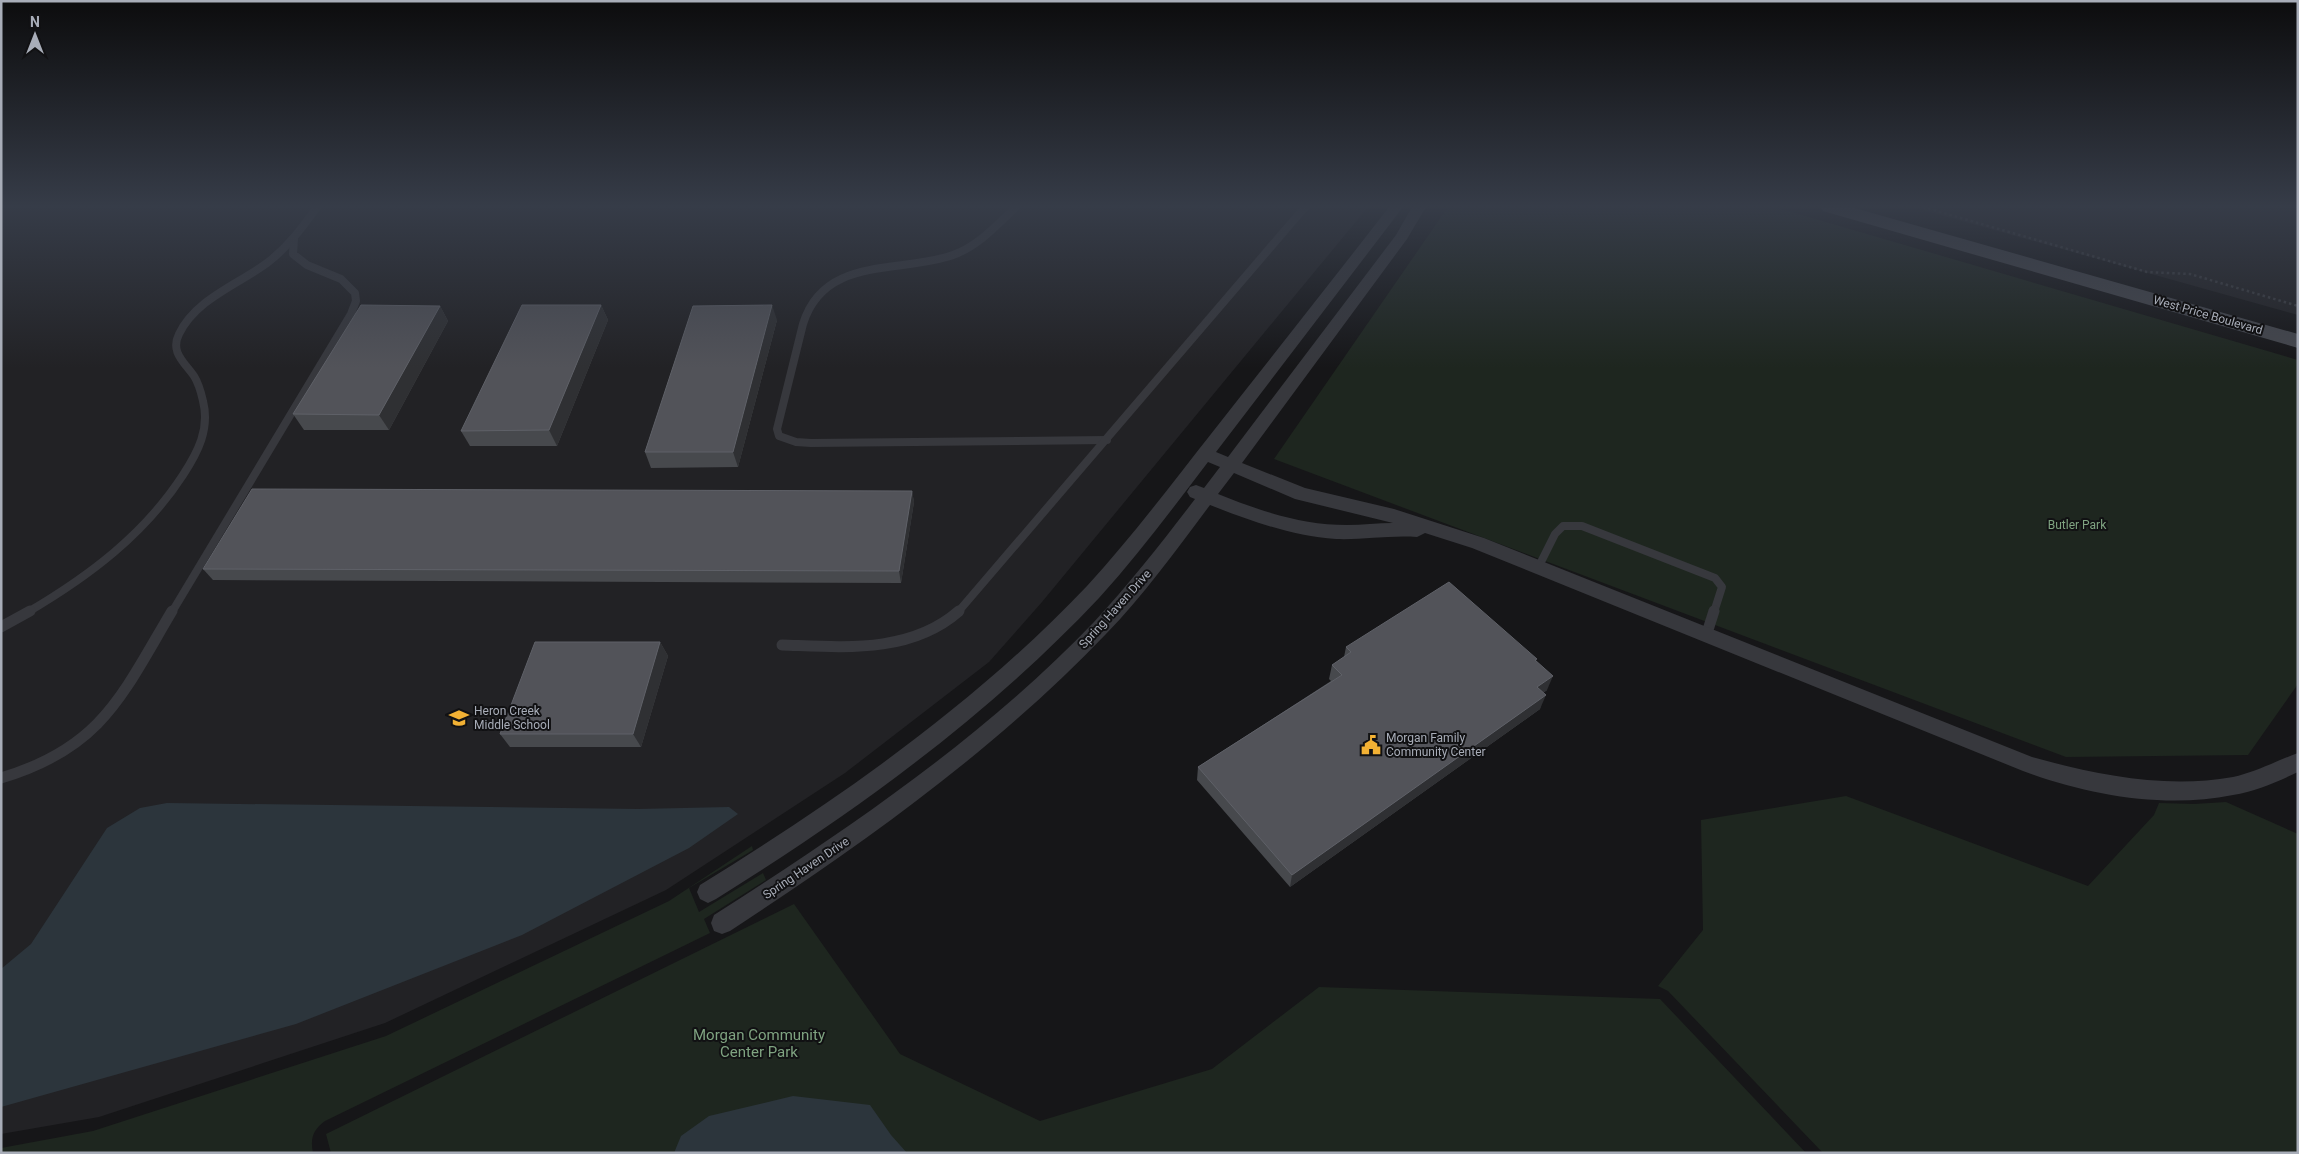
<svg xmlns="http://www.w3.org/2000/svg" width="2299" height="1154" viewBox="0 0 2299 1154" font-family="Roboto,sans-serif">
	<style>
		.built { fill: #222225 }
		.green { fill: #1e261f }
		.water { fill: #2c353c }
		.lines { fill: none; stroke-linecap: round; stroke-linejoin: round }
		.path { stroke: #3d3f44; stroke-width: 2.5; stroke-dasharray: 2.5 3; stroke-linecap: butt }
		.lane-far1 { stroke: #37383d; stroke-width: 8 }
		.lane { stroke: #37383d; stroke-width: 11 }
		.street { fill: #37383d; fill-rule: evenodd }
		.secondary { fill: #45474d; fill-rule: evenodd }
		.wall { fill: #47494d }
		.shaded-wall { fill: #2f3033 }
		.building { fill: #525359; stroke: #5f6168 }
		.labels { text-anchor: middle; stroke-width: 4; stroke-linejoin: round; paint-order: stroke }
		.street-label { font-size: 12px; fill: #a8adb8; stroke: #111113 }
		.park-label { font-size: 12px; fill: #7fa381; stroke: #111113 }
		.poi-label { font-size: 12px; fill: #a8adb8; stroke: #111113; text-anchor: start }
		.near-park-label { font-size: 15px; fill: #7fa381; stroke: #111113 }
	</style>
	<rect width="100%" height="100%" fill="#161618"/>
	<g class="built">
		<path d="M1,207H1368L1042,602L989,662L845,773L666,890L385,1023L99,1117L1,1134Z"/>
		<path d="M1912,207H2298V315Z"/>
	</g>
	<g class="green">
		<path d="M1448,207H1775L2298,360V684L2248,755L2066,757L1274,459Z"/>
		<path d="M1846,796L2088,886L2154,815L2159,803L2194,804L2226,802L2298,834V1153H1823L1668,991L1658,986L1703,930L1701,820Z"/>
		<path d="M752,846L753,850L689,888L699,912L763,873L766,880L704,919L710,933L325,1121C313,1130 310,1138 313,1153H1V1148L93,1131L386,1036L669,901Z"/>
		<path d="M794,904L900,1054L1040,1121L1212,1069L1319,987L1660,999L1806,1153H331L326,1134Z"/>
	</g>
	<g class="water">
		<path d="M167,803L638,809L729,807L738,814L689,848L522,935L296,1024L1,1107V969L31,944L107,828L140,808Z"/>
		<path d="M793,1096L870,1105L891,1135L907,1153H674L681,1136L709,1116Z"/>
	</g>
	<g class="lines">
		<path class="path" d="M1923,207L2147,272L2190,274L2298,306"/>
		<g class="lane-far1">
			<path d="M1016,207C997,225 978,246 953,255C900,274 824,255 803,324L777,429L779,436L796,442L811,443L1107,440"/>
			<path d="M1538,568L1555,534L1563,526H1582L1715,578L1722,587L1714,612"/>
			<path d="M28,612C89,576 144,535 183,475C198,452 210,429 203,401C201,392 199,384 194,376C184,362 170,352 179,334C196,299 237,285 267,263C287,248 302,228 317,207"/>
			<path d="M172,612L351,314L356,301L355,293L341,279L307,265L293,254L294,239"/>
			<path d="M958,612L1305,207"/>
		</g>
		<g class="lane">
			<path d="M1,627L30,611"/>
			<path d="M1706,636L1714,611"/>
			<path d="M782,645C843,647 910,654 959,611"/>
			<path d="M1,778C102,748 122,695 172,611"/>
		</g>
		<path class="street" d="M1389,207H1403L1216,452L1228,457L1396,235L1412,207H1426L1407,239L1242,463L1305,488L1394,509L1484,538L2032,757C2097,775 2165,789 2233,777C2256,772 2276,761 2298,753V772C2277,782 2256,791 2233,795C2164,809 2088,795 2023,771L1472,548L1425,533L1417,537C1390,535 1363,540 1336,539C1292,536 1251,521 1210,505C1177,549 1144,595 1106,634C995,750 864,843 730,931L722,934L714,931L711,923L714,915C848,829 983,738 1094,622C1130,583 1163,541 1195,499L1190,497L1187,492L1190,487L1196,485L1204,488L1220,467L1208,462C1173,508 1138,555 1099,598C987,717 854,813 716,899L708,903L700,899L697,892L700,885C839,799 974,705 1087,586C1131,538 1170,486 1211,434C1270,359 1330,283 1389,207ZM1234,473L1295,499L1393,523C1378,523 1362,525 1347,525C1302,525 1260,511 1218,494Z"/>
		<path class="secondary" d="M1820,207H1851L2298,334V348L1823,211Z"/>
	</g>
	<g class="wall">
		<path d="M601,305L608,320L557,446H470L461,431Z"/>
		<path d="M440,306L448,321L389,430H304L293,414Z"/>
		<path d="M777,320L738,467L651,468L645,452Z"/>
		<path d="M912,491L914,502L901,583L213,580L203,569Z"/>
		<path d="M660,642L668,656L641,747H510L500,734Z"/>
		<path d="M1346,647L1536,661L1547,690L1543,693L1540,709L1290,887L1197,780L1198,767L1331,681L1329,679L1332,665L1344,657Z"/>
	</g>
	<g class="shaded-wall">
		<path d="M601,305L608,320L557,446L549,430Z"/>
		<path d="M772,305L777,320L738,467L733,452Z"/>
		<path d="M440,306L448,321L389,430L379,415Z"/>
		<path d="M912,491L914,502L901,583L899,571Z"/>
		<path d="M660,642L668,656L641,747L633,734Z"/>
		<path d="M1553,676L1547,690L1531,702L1537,687Z"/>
		<path d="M1546,695L1540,709L1290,887L1292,875Z"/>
	</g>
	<g class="building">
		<path d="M361,305L440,306L379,415L293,414Z"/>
		<path d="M522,305H601L549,430L461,431Z"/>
		<path d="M772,305L733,452H645L693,306Z"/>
		<path d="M252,489L912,491L899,571L203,569Z"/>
		<path d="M1449,582L1537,659L1535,660L1553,676L1537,687L1546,695L1292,875L1198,767L1342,675L1332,665L1351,652L1346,647Z"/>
		<path d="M535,642H660L633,734H500Z"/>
	</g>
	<linearGradient id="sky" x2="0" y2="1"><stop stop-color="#0c0c0d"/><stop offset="0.56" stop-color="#363c48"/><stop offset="1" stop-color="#363c48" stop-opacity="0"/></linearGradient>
	<rect width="2299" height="368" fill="url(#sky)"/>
	<defs>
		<symbol id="school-bare" viewBox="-9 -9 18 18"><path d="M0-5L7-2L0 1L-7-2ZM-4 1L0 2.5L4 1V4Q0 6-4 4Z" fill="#f2b134" stroke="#111113" stroke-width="2.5" paint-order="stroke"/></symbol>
		<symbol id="civic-bare" viewBox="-9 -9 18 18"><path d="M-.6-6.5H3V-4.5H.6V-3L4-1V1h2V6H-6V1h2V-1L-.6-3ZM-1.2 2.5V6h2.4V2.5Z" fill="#f2b134" stroke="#111113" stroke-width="2.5" paint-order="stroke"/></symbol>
	</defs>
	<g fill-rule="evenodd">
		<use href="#school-bare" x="445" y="704" width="28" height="28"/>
		<use href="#civic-bare" x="1357" y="731" width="28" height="28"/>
	</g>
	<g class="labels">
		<g class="street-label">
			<text transform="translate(2208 315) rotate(16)" y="4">West Price Boulevard</text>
			<text transform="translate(1115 609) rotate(-48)" y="4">Spring Haven Drive</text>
			<text transform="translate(806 868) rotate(-34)" y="4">Spring Haven Drive</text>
		</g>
		<g class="park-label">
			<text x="2077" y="529">Butler Park</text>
		</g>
		<g class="poi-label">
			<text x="474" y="715">Heron Creek<tspan x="474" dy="14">Middle School</tspan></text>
			<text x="1386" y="742">Morgan Family<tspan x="1386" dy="14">Community Center</tspan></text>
		</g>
		<g class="near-park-label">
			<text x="759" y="1040">Morgan Community<tspan x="759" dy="17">Center Park</tspan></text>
		</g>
	</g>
	<rect width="2299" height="1154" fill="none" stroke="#a8adb8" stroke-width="5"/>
	<g transform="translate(35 35)" stroke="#111113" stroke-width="4" paint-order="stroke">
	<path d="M0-4L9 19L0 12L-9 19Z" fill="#a8adb8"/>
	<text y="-8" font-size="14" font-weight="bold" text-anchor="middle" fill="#a8adb8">N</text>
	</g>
</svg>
